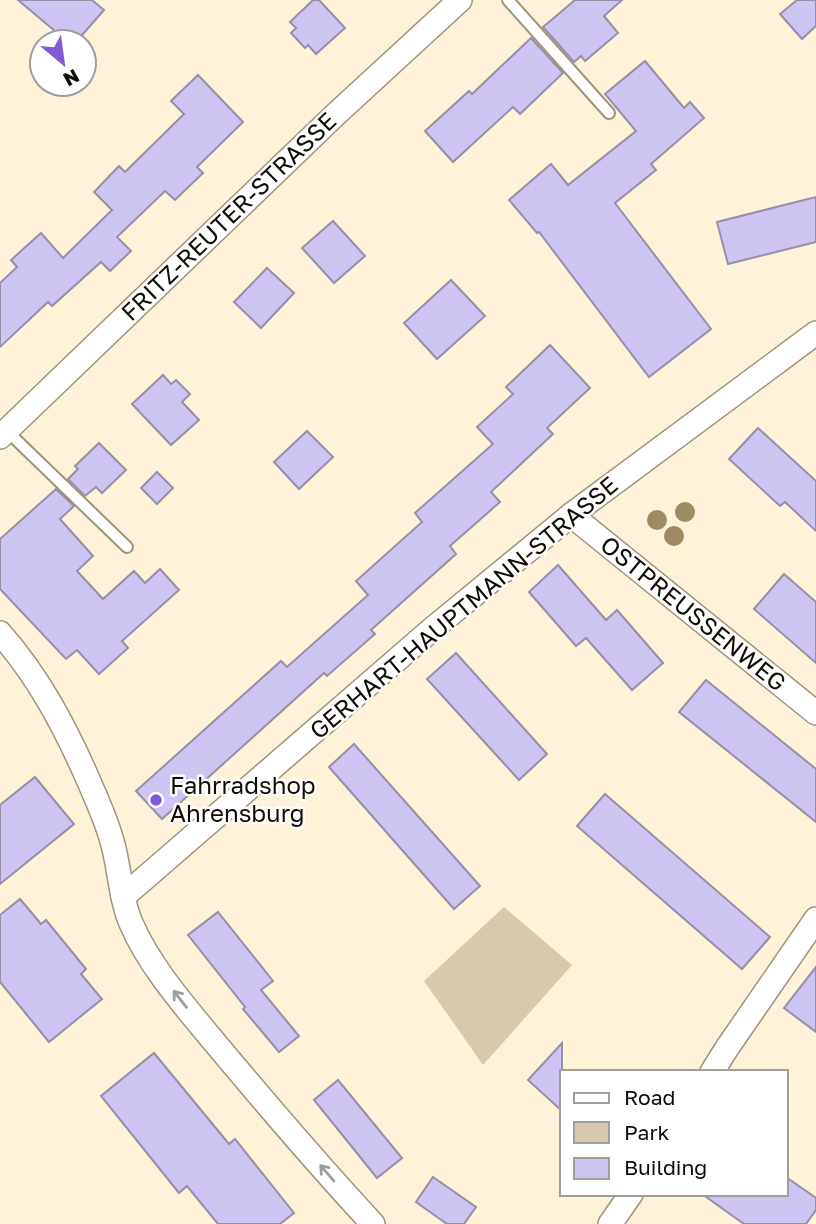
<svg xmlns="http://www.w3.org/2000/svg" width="816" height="1224" viewBox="0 0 816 1224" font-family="'Golos Text',sans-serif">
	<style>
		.green { fill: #d6c9ad }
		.building { fill: #cec5f2; stroke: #9490a8; stroke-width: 2 }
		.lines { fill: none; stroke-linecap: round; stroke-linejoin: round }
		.service-casing { stroke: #9f947d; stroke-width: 14 }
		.minor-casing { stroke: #9f947d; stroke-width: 26 }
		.service { stroke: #fff; stroke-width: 10 }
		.minor { stroke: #fff; stroke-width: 23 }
		.tree { fill: #9d8c62 }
		.oneway { stroke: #9f9e9b }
		.poi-dot { fill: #815bd5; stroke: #fff; stroke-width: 2.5 }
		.labels { text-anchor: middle; stroke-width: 5; stroke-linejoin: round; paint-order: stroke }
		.street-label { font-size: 24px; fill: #100c05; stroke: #fff }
		.poi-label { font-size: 24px; fill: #100c05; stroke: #fff; text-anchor: start }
	</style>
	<rect width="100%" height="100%" fill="#fef2d9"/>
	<path class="green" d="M504,907L572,965L483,1065L424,981Z"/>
	<g class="building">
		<path d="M18,0H92L104,10L76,42H68Z"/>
		<path d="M313,0H319L345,28L316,54L308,45L305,48L291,33L296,28L290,22Z"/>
		<path d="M575,0H622L604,16L618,33L585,61L581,56L574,62L543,27Z"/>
		<path d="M797,0H816V26L802,39L780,14Z"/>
		<path d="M531,38L563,73L520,114L513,107L453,162L425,131L469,91L472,94Z"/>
		<path d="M645,61L684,108L690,102L704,118L651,164L656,170L615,203L711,329L649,377L539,232L537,233L509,200L551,164L568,185L636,131L605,94Z"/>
		<path d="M198,75L243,122L197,167L203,173L175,200L165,191L117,237L131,251L110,271L101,262L52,306L48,302L0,347V283L17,267L11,260L41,233L63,258L112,210L94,192L119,166L125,172L184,114L171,101Z"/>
		<path d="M816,197V242L728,264L717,222Z"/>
		<path d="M333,221L365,256L334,283L302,248Z"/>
		<path d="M267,268L294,293L261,328L234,302Z"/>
		<path d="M451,280L485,316L437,359L404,323Z"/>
		<path d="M550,345L590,388L547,428L553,434L491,492L500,502L450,546L456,554L371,630L375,634L327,676L324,673L162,819L136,791L281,661L287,667L368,595L356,581L422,522L415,513L493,444L477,427L513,394L506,387Z"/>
		<path d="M163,375L171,384L176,380L190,394L182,402L199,420L171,445L132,404Z"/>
		<path d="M758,428L816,481V531L785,502L780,506L729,459Z"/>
		<path d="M307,431L333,457L299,489L274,462Z"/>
		<path d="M99,443L126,470L102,493L96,487L85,496L68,479L78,469L75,466Z"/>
		<path d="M157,472L173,488L157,504L141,488Z"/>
		<path d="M56,489L74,506L60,519L93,556L77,571L103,599L134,571L145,583L160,569L179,590L122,641L128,648L99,674L77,650L66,659L0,589V539Z"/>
		<path d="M558,565L606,620L617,610L663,663L632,690L586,638L576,646L529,592Z"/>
		<path d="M784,574L816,602V663L754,609Z"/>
		<path d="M456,653L547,754L519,780L427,679Z"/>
		<path d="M706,680L816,769V822L679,712Z"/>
		<path d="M354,744L480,886L454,909L329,767Z"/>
		<path d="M35,777L74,824L0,884V805Z"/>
		<path d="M605,794L770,937L742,969L577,826Z"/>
		<path d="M20,899L41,924L46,920L86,969L81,974L102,999L49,1042L0,982V915Z"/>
		<path d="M218,912L273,981L261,990L299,1036L279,1052L243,1009L245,1007L188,935Z"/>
		<path d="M816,967V1032L784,1008Z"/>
		<path d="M562,1043V1111L528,1080Z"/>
		<path d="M154,1053L229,1144L235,1139L294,1213L280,1224H218L187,1186L179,1193L101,1096Z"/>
		<path d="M338,1080L402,1158L377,1178L314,1100Z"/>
		<path d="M433,1177L476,1207L464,1224H447L416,1202Z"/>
		<path d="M786,1177L816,1198V1210L806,1224H744L702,1194H786Z"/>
	</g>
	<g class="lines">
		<defs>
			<g id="service">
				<path d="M508,0L609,113"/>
				<path d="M7,431L127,547"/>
			</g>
			<g id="minor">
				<path d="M0,437L335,115L460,0"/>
				<path d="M571,515L816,713"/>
				<path d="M0,633C38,676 64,725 87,777C96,798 106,819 112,841C120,868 120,898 131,923C149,966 187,1009 216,1044C267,1105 319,1166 373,1224"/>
				<path d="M123,897L430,631L571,515L816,333"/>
				<path d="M712,1072L727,1048L816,919"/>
				<path d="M610,1224L631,1194"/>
			</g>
		</defs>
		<use href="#service" class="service-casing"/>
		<use href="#minor" class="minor-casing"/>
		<use href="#service" class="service"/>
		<use href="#minor" class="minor"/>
	</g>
	<g class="tree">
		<circle cx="685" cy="512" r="10"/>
		<circle cx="657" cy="520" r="10"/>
		<circle cx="674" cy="536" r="10"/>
	</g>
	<defs><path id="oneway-shaft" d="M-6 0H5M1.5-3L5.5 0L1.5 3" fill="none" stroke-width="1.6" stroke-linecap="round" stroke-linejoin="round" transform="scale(1.75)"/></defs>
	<g class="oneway">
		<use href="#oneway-shaft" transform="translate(180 999) rotate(-128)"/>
		<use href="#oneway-shaft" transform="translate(327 1173) rotate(-131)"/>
	</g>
	<circle class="poi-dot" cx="156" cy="800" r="7"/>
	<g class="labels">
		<g class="street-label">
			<text transform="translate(229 217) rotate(-44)" y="8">FRITZ-REUTER-STRASSE</text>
			<text transform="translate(464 608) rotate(-40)" y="8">GERHART-HAUPTMANN-STRASSE</text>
			<text transform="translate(693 614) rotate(39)" y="8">OSTPREUSSENWEG</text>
		</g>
		<g class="poi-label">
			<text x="170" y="794">Fahrradshop<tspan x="170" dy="28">Ahrensburg</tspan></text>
		</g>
	</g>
	<rect x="560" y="1070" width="228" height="126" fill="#ffffff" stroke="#9f9e9b" stroke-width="2"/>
	<rect x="574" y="1093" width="35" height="10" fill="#ffffff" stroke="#9f9e9b" stroke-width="2"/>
	<text x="624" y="1105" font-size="21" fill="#100c05">Road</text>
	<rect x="574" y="1122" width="35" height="21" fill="#d6c9ad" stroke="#9f9e9b" stroke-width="2"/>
	<text x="624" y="1140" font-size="21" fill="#100c05">Park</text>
	<rect x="574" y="1158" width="35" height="21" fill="#cec5f2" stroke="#9f9e9b" stroke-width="2"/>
	<text x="624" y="1175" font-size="21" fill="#100c05">Building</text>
	<g transform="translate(63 63) rotate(151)"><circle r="33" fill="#ffffff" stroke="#9f9e9b" stroke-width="2"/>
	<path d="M0-5L12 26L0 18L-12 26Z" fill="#815bd5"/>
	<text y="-10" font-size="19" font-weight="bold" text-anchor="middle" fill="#100c05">N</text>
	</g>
</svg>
